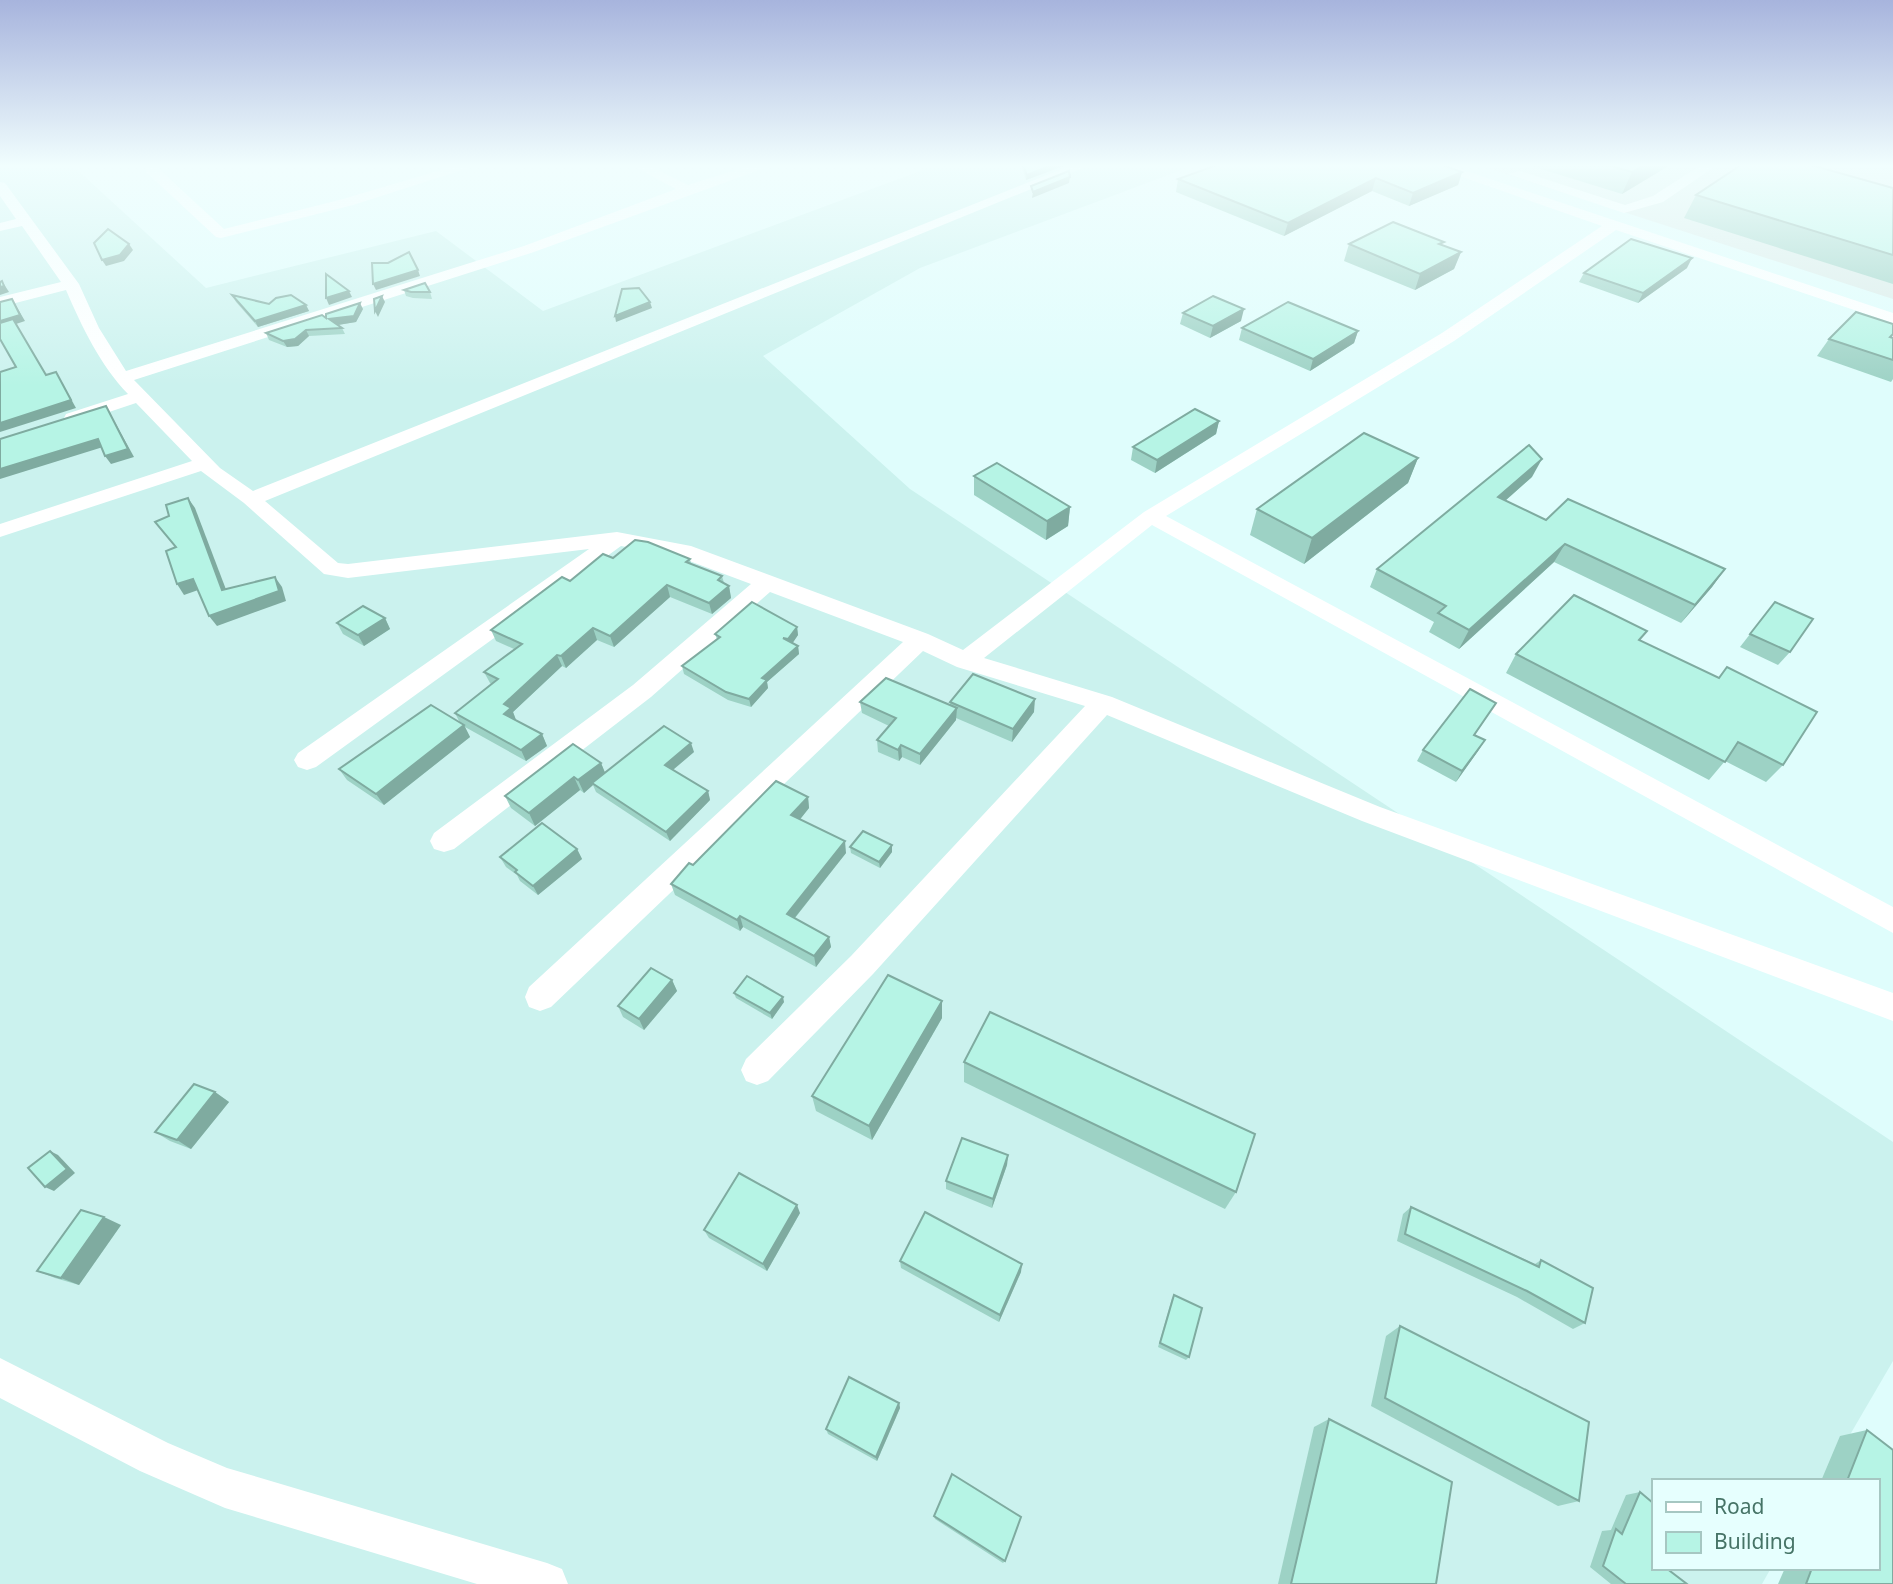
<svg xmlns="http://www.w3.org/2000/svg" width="1893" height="1584" viewBox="0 0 1893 1584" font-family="'Noto Sans',sans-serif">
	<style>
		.residential { fill: #cbf2ee }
		.industrial { fill: #dbebe8 }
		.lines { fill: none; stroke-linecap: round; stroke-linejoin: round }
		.minor { fill: #fff; fill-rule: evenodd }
		.wall { fill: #9dd2c5 }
		.shaded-wall { fill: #7faba0 }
		.building { fill: #b6f4e5; stroke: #7faba0; stroke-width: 2 }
	</style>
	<rect width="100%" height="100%" fill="#dffdfc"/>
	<path class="residential" d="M0,165H72L206,288L436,231L543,311L936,165H1195L920,268L763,356L910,489L1893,1142V1361L1823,1481H1653V1568H1771L1762,1584H0Z"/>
	<path class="industrial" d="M1478,165H1893V299Z"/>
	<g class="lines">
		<g class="minor">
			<path d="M145,165H159L158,168L224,229L343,199L458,165H478L353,205L221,238L216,237L146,172Z"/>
			<path d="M631,165H648L688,185L752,165H773L534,252L134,380L220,468L253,491L1072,165H1090L265,501L338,563L348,564L617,532L691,546L928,634L963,650L1144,512L1442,333L1602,226L1428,165H1448L1893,313V323L1616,230L1454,341L1166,516L1893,907V933L1152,525L984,658L1112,697L1380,807L1893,993V1021L1362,821L1107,715L873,974L768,1081L757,1085L746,1081L741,1070L746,1059L851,956L1085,706L957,667L923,651L551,1007L540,1011L529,1007L525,997L529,987L903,642L770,592L651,697L454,849L444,852L434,849L430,841L434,833L633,685L751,584L676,556L621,546L316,767L307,770L298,767L294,760L298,753L589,549L348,578L324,574L244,503L201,471L0,537V524L192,461L136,403L73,424L64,418L66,414L128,394C100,365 82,327 66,290L0,307V297L61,282L22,226L0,231V223L16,219L0,196V182L5,183L79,284L99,328L126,371L524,246L676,189Z"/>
			<path d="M1701,165H1717L1663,202L1624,213L1508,174L1520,171L1625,205L1653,196Z"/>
			<path d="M0,1358L168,1443L227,1468L547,1563L562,1569L568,1584H477L225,1508L140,1471L0,1398Z"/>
		</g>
	</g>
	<g class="wall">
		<path d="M1021,165H1066L1026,180Z"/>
		<path d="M1528,165H1670L1622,194Z"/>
		<path d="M1462,172L1458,185L1409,206L1372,191L1284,236L1176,192L1178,179Z"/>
		<path d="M1893,188V284L1684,218L1696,195Z"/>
		<path d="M1349,244L1443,245L1461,252L1454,269L1415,290L1344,261Z"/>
		<path d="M1687,268L1638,303L1579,282L1584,273Z"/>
		<path d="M404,290L430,292L432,299L413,298L406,296Z"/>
		<path d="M232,295L269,304L306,305L309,311L258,327L236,302Z"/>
		<path d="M363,309L356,322L337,325L342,328L345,334L309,336L298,346L287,347L269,340L266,333Z"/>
		<path d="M1183,313L1241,321L1210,338L1180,324Z"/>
		<path d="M1242,328L1358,331L1354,343L1310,371L1239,340Z"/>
		<path d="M1893,337V379L1891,382L1817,356L1829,339Z"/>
		<path d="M1219,421L1216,434L1155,473L1131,460L1133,447Z"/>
		<path d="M1418,458L1408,483L1304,564L1250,535L1257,509Z"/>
		<path d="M974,476L1070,507L1068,526L1046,540L974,495Z"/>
		<path d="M1532,477L1505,501L1546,520L1725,569L1712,587L1681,623L1554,562L1459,649L1429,632L1434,622L1370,587L1377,569Z"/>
		<path d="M613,558L690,559L691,564L722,576L724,583L729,586L731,598L712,614L670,597L614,647L597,640L566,668L562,666L513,712L516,720L542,734L547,746L526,761L465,727L470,737L384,805L347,780L339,769L460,723L455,713L491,684L490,683L484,672L514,649L496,641L491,630L570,581Z"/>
		<path d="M1775,602L1790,652L1778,665L1740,647Z"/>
		<path d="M385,618L390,629L364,646L343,634L337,623Z"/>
		<path d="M797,627L798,635L792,643L798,646L799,654L767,682L768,688L751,707L728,700L684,674L682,666L717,639L715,634Z"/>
		<path d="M1640,641L1718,678L1727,667L1783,765L1766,782L1725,761L1709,780L1506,673L1516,654Z"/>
		<path d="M860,702L950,706V702L1034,712L1012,742L956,718V720L920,765L902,757L899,761L878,752L877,740L889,726L862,713Z"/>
		<path d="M1496,703L1475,735L1485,740L1478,751L1456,782L1417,761L1423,750Z"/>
		<path d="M694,752L673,770L708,791L710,800L670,841L596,792L593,785L584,793L580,790L535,826L511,808L505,796L601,763L605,773Z"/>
		<path d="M808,797L809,808L800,819L846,853L795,918L829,937L831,947L816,967L743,927L740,931L675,895L671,884L693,865Z"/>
		<path d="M850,847L892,852L880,868L851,853Z"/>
		<path d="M577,849L582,859L538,895L520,881L517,875L506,867L500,857Z"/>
		<path d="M672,980L677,991L644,1030L623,1017L618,1006Z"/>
		<path d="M734,993L784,1002L772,1019L736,998Z"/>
		<path d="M942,1001V1018L872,1140L816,1111L812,1096Z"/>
		<path d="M964,1062L1236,1192L1225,1209L964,1082Z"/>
		<path d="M215,1092L229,1102L191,1149L170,1141L155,1132Z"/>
		<path d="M1008,1155L1007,1165L992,1208L946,1189V1181Z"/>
		<path d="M1411,1207L1535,1264L1541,1260L1585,1323L1573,1329L1517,1297L1397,1241L1403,1214Z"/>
		<path d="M800,1213L767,1271L709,1238L704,1230Z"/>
		<path d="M121,1225L79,1285L55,1278L37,1271Z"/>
		<path d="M900,1261L1021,1272L999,1322L901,1268Z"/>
		<path d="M1174,1295L1189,1357L1186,1360L1158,1347L1172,1298Z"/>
		<path d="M1400,1326L1579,1501L1558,1506L1371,1406L1386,1336Z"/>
		<path d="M899,1403L900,1408L877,1461L828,1434L826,1429Z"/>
		<path d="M1329,1419L1436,1584H1278L1314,1427Z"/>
		<path d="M1867,1430L1893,1450V1584H1778L1785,1568H1877V1481H1821L1840,1436Z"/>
		<path d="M1640,1492L1653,1568L1687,1584H1611L1590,1567L1602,1531L1611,1530L1626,1495Z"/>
		<path d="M934,1516L1005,1561L1003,1563L935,1519Z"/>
	</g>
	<g class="shaded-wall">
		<path d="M1052,165H1066L1026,180L1027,175Z"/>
		<path d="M1645,165H1670L1622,194L1632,172Z"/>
		<path d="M1462,172L1458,185L1409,206L1413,193Z"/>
		<path d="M1070,177L1069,183L1032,198L1033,192Z"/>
		<path d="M1376,178L1372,191L1284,236L1288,223Z"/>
		<path d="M129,244L133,250L124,261L106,266L102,260Z"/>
		<path d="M1461,252L1454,269L1415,290L1420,274Z"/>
		<path d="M1692,258L1687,268L1638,303L1643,293Z"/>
		<path d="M418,270L420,276L376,290L373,284Z"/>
		<path d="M2,281L9,292L0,295V287Z"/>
		<path d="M349,291L352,297L329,305L326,298Z"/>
		<path d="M382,296L385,302L378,317L375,311Z"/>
		<path d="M12,299L25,321L16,324L51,383L0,326V321Z"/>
		<path d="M650,302L652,308L616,322L615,316Z"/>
		<path d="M360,303L363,309L356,322L332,326L329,319Z"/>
		<path d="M306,305L309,311L258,327L255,321Z"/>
		<path d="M1244,309L1241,321L1210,338L1213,326Z"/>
		<path d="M306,330L309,336L298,346L287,347L283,341Z"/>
		<path d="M1358,331L1354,343L1310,371L1313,359Z"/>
		<path d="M56,372L76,408L0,432V423Z"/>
		<path d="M106,406L134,457L111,464L105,456Z"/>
		<path d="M1219,421L1216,434L1155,473L1157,460Z"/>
		<path d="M98,439L103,447L0,479V469Z"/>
		<path d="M1418,458L1408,483L1304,564L1312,538Z"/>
		<path d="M1542,459L1532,477L1489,515L1498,497Z"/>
		<path d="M188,498L195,508L230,600L222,590Z"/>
		<path d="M1070,507L1068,526L1046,540L1047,521Z"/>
		<path d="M1565,544L1554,562L1459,649L1469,630Z"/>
		<path d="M1725,569L1712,587L1681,623L1695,605Z"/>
		<path d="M275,577L282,587L286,601L217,626L209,616Z"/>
		<path d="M193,579L201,589L184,595L177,584Z"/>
		<path d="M667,585L670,597L614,647L610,636Z"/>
		<path d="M729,586L731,598L712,614L709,603Z"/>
		<path d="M385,618L390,629L364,646L358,635Z"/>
		<path d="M797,627L798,635L790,647L788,639Z"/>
		<path d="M593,628L597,640L566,668L561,656Z"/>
		<path d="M798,646L799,654L767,682L768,688L751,707L749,699L762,678Z"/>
		<path d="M557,655L562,666L513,712L516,720L510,725L504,714V704Z"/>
		<path d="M1035,699L1034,712L1012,742L1013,729Z"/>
		<path d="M957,708L956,720L920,765V754Z"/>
		<path d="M464,725L470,737L384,805L376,794Z"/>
		<path d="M542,734L547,746L526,761L521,750Z"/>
		<path d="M1485,740L1478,751L1456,782L1462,771Z"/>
		<path d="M691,743L694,752L668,774L665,765Z"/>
		<path d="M901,745L902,757L899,761L898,750Z"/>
		<path d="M601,763L606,775L592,783L593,785L584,793L578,780Z"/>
		<path d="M574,777L580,790L535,826L529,813Z"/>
		<path d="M708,791L710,800L670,841L666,832Z"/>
		<path d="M808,797L809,808L794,827L791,815Z"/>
		<path d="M845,841L846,853L789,925L787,914Z"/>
		<path d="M892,845V852L880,868L879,862Z"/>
		<path d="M577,849L582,859L538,895L533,886Z"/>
		<path d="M740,916L743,927L740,931L737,920Z"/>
		<path d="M829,937L831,947L816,967L814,956Z"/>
		<path d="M672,980L677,991L644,1030L639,1019Z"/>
		<path d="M783,997L784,1002L772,1019L770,1013Z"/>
		<path d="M942,1001V1018L872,1140L869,1126Z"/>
		<path d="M215,1092L229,1102L191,1149L177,1140Z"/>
		<path d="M50,1151L58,1155L75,1173L54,1191L45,1187Z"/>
		<path d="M1008,1155L1007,1165L992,1208L993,1199Z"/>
		<path d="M797,1205L800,1213L767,1271L763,1264Z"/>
		<path d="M104,1217L121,1225L79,1285L61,1278Z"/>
		<path d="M1022,1264L1021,1272L999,1322L1000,1315Z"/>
		<path d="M899,1403L900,1408L877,1461L876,1457Z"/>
	</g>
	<g class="building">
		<path d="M1023,165H1052L1027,175Z"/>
		<path d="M1217,165H1443L1462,172L1413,193L1376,178L1288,223L1178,179Z"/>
		<path d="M1608,165H1645L1632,172Z"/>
		<path d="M1741,165H1811L1893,188V255L1696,195Z"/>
		<path d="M1069,171L1070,177L1033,192L1031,186Z"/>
		<path d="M1393,222L1444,242L1439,244L1461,252L1420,274L1349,244Z"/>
		<path d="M108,229L129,244L120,255L102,260L94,243Z"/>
		<path d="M1631,239L1692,258L1643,293L1584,273Z"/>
		<path d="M409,252L418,270L373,284L372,263H388Z"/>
		<path d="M326,274L349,291L326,298Z"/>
		<path d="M2,281L4,286L0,287V282Z"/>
		<path d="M425,283L430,292H411L404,290Z"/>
		<path d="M639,288L650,302L615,316L622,289Z"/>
		<path d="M232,295L269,304L276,298L291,295L306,305L255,321Z"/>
		<path d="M382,296L375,311L374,299Z"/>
		<path d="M1213,296L1244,309L1213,326L1183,313Z"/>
		<path d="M12,299L20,315L0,321V302Z"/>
		<path d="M1288,302L1358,331L1313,359L1242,328Z"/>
		<path d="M360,303L354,316L329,319L342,328L306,330L295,339L283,341L266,333L322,315L326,318V314Z"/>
		<path d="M1856,312L1893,324V334L1890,337L1893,338V360L1829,339Z"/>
		<path d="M13,319L46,375L56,372L71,400L0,423V372L16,367L0,339V323Z"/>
		<path d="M106,406L128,449L105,456L98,439L0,469V439Z"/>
		<path d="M1195,409L1219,421L1157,460L1133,447Z"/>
		<path d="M1364,433L1418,458L1312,538L1257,509Z"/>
		<path d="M1529,445L1542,459L1498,497L1546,520L1568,499L1725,569L1695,605L1565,544L1469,630L1438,613L1446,606L1377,569Z"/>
		<path d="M997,463L1070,507L1047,521L974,476Z"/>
		<path d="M188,498L222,590L275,577L279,591L209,616L193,579L177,584L166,551L176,547L155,522L169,516L166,505Z"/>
		<path d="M635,540L648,542L690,559L686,562L722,576L718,580L729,586L709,603L667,585L610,636L593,628L561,656L557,655L504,704L511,708L504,714L542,734L521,750L455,713L498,679L484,672L522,644L491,630L562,577L570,581L603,554L613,558Z"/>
		<path d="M1574,595L1647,631L1639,640L1719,678L1727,667L1817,712L1783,765L1738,742L1725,762L1516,654Z"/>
		<path d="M752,602L797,627L788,639L783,638L798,646L762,678L767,680L749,699L726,692L682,666L720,637L715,634Z"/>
		<path d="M1775,602L1813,619L1790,652L1750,634Z"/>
		<path d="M363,606L385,618L358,635L337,623Z"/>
		<path d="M973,674L1035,699L1013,729L950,702Z"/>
		<path d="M886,678L957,708L920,754L901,745L898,750L877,740L896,718L860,702Z"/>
		<path d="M1470,689L1496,703L1474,735L1485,740L1462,771L1423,750Z"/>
		<path d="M431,705L464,725L376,794L339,769Z"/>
		<path d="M664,726L691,743L665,765L708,791L666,832L592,783Z"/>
		<path d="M573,744L601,763L578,780L574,777L529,813L505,796Z"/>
		<path d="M776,781L808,797L791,815L845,841L787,914L829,937L814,956L740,916L737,920L671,884L689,863L693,865Z"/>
		<path d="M542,823L577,849L533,886L515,872L517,870L500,857Z"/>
		<path d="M863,831L892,845L879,862L850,847Z"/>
		<path d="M651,968L672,980L639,1019L618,1006Z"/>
		<path d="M888,975L942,1001L869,1126L812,1096Z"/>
		<path d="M747,976L783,997L770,1013L734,993Z"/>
		<path d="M990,1012L1255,1134L1236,1192L964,1062Z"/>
		<path d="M194,1084L215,1092L177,1140L155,1132Z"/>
		<path d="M962,1138L1008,1155L993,1199L946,1181Z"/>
		<path d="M50,1151L67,1169L45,1187L28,1168Z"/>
		<path d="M739,1173L797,1205L763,1264L704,1230Z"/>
		<path d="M1411,1207L1539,1267L1541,1260L1593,1288L1585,1323L1527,1291L1405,1234Z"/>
		<path d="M81,1210L104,1217L61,1278L37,1271Z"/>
		<path d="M925,1212L1022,1264L1000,1315L900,1261Z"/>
		<path d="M1174,1295L1202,1308L1189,1357L1160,1343Z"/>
		<path d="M1400,1326L1589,1422L1579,1501L1385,1398Z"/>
		<path d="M849,1377L899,1403L876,1457L826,1429Z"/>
		<path d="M1329,1419L1452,1482L1436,1584H1291Z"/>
		<path d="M1867,1430L1893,1450V1584H1806L1812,1568H1877V1481H1847Z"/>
		<path d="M952,1474L1021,1517L1005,1561L934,1516Z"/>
		<path d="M1640,1492L1653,1503V1568H1666L1687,1584H1626L1603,1566L1616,1529L1622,1534Z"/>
	</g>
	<linearGradient id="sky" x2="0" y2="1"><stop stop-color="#a7b4dd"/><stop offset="0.43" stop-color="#f1fefe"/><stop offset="1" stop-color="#f1fefe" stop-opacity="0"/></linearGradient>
	<rect width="1893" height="386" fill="url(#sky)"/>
	<rect x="1652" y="1479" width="228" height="91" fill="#e6fffe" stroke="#a6c7c2" stroke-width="2"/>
	<rect x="1666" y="1502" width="35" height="10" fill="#ffffff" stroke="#a6c7c2" stroke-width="2"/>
	<text x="1714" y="1514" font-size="21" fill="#467467">Road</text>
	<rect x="1666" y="1532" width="35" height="21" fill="#b6f4e5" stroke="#a6c7c2" stroke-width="2"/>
	<text x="1714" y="1549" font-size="21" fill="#467467">Building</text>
</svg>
